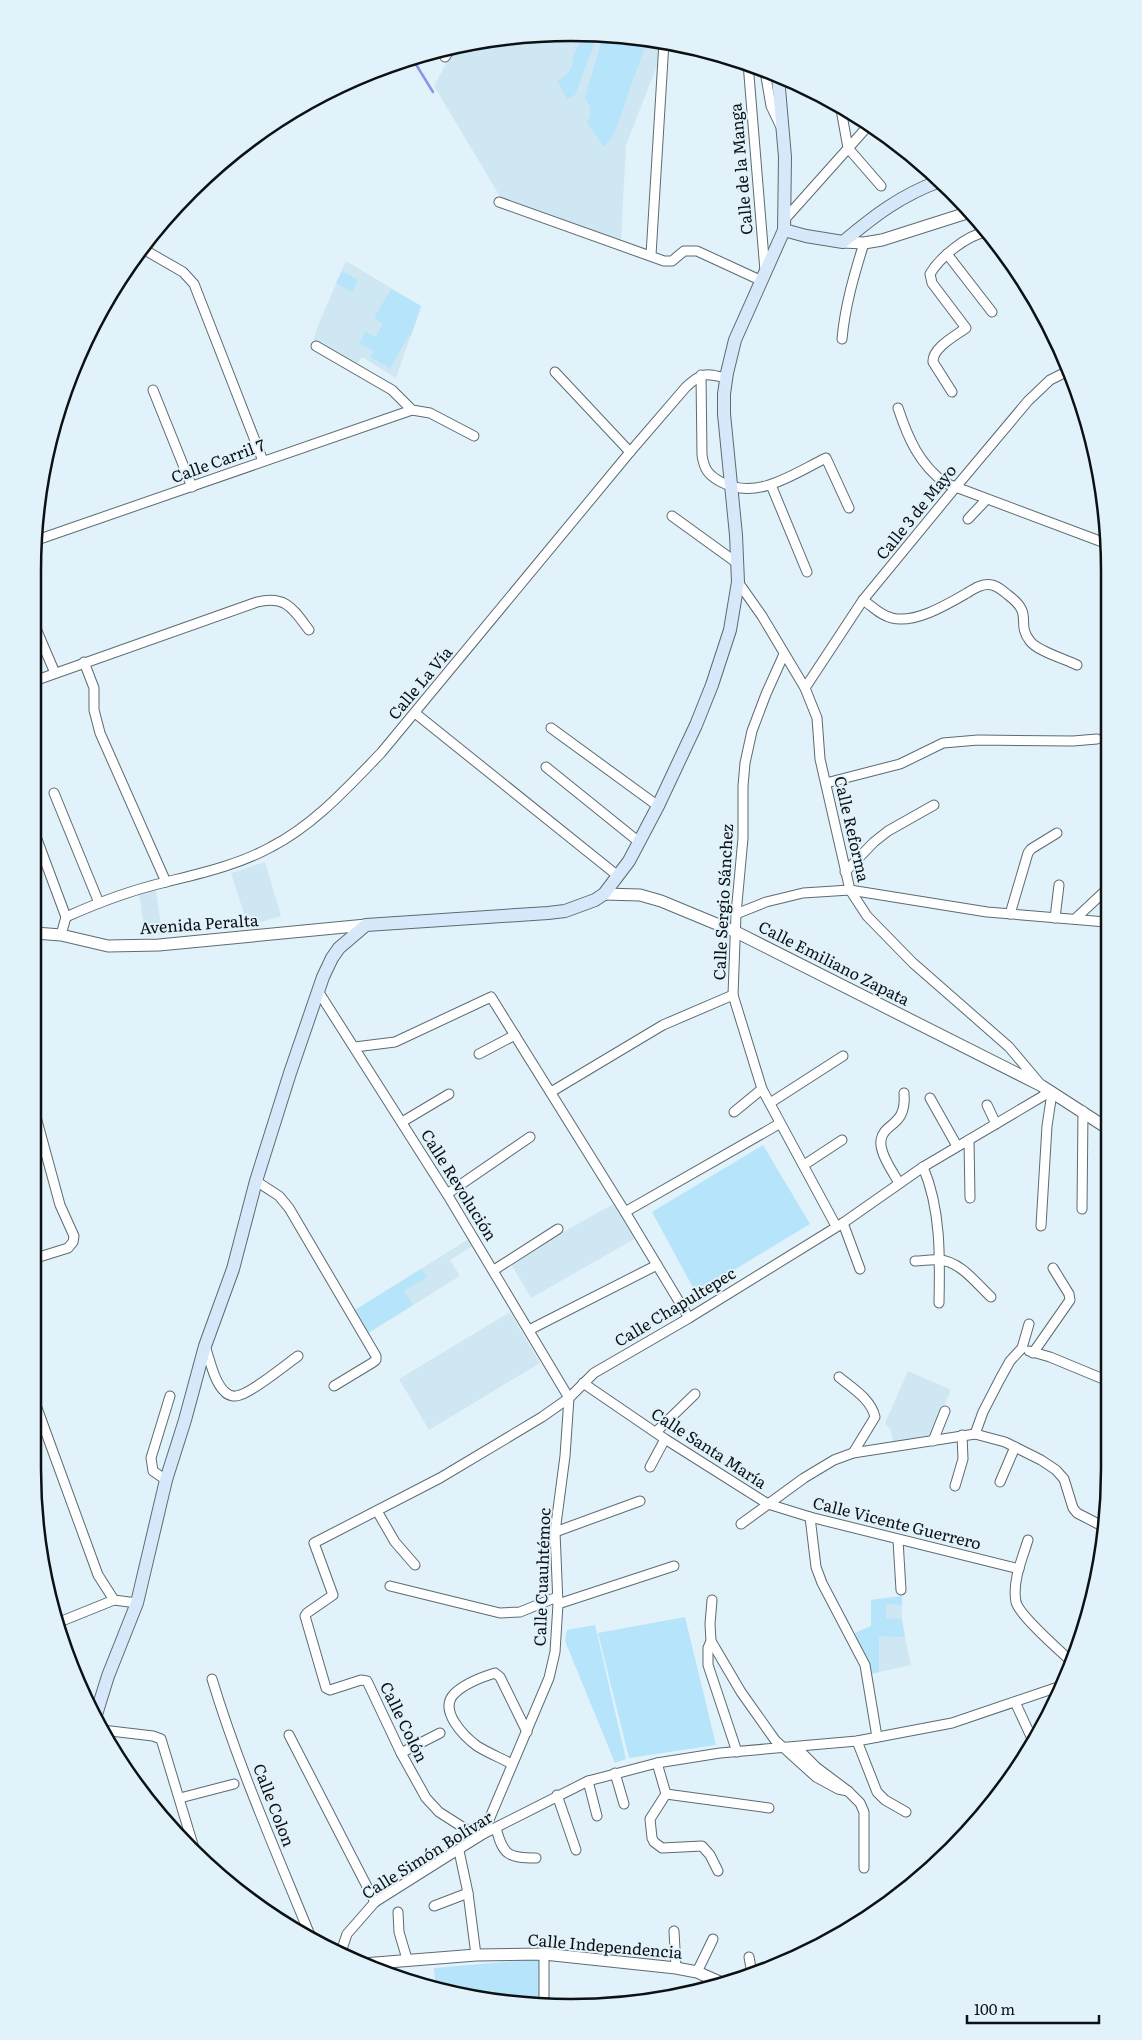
<svg xmlns="http://www.w3.org/2000/svg" width="1142" height="2040" viewBox="0 0 1142 2040" font-family="Literata,serif">
	<style>
		.built { fill: #cfe7f2 }
		.green { fill: #b6e4fa }
		.lines { fill: none; stroke-linecap: round; stroke-linejoin: round }
		.stream { stroke: #8c92e6; stroke-width: 2.5 }
		.minor-casing { stroke: #5d6b71; stroke-width: 11 }
		.tertiary-casing { stroke: #5d6b71; stroke-width: 13 }
		.secondary-casing { stroke: #5d6b71; stroke-width: 14 }
		.minor { stroke: #fff; stroke-width: 9 }
		.tertiary { stroke: #fff; stroke-width: 11 }
		.secondary { stroke: #d8e8fb; stroke-width: 12 }
		.labels { text-anchor: middle; stroke-width: 4; stroke-linejoin: round; paint-order: stroke }
		.street-label { font-size: 16px; fill: #0c1114; stroke: #e2f2fa }
		.rim { fill: none; stroke: #0c1114; stroke-width: 2.5 }
	</style>
	<rect width="100%" height="100%" fill="#e2f2fa"/>
	<g class="built">
		<path d="M536,34L642,37L660,41L658,63L626,145L621,242L501,198L434,86L455,47Z"/>
		<path d="M346,261L421,306L396,378L362,357L356,366L315,342L314,338L319,323Z"/>
		<path d="M265,862L281,916L248,926L231,873Z"/>
		<path d="M156,890L162,934L145,937L139,892Z"/>
		<path d="M615,1203L636,1238L531,1298L510,1262Z"/>
		<path d="M472,1237L476,1244L450,1260L460,1276L368,1333L355,1310Z"/>
		<path d="M510,1312L540,1363L429,1430L399,1379Z"/>
		<path d="M908,1371L951,1390L931,1435L893,1442L891,1431L885,1423Z"/>
		<path d="M902,1596V1624L911,1665L871,1674L855,1633L871,1626V1600Z"/>
	</g>
	<g class="green">
		<path d="M590,35L597,36L575,95L567,99L557,81C581,67 567,62 578,46C581,42 587,40 590,35Z"/>
		<path d="M603,36L646,38L643,52L614,134L604,147L587,122C592,113 591,107 585,98Z"/>
		<path d="M342,271L358,280L352,292L336,283Z"/>
		<path d="M391,289L421,306L411,336L409,335L390,368L371,357L374,351L359,343L366,332L376,337L383,323L374,318Z"/>
		<path d="M763,1145L810,1224L696,1293L652,1212Z"/>
		<path d="M421,1269L427,1277L404,1291L413,1305L368,1333L355,1310Z"/>
		<path d="M902,1596V1605L886,1604V1618L902,1619L905,1637L879,1636V1672L871,1674L855,1633L871,1626V1600Z"/>
		<path d="M685,1617L716,1745L629,1758L598,1633Z"/>
		<path d="M595,1625L626,1759L615,1763L565,1641L567,1630Z"/>
		<path d="M540,1959L543,2004L501,2003L436,1990L434,1968Z"/>
	</g>
	<g class="lines">
		<path class="stream" d="M412,58L433,92"/>
		<defs>
			<g id="minor">
				<path d="M445,57L451,48"/>
				<path d="M748,63L765,271"/>
				<path d="M765,71L771,106L780,125"/>
				<path d="M840,104L848,148L881,186"/>
				<path d="M499,202L664,261H672L684,251H697L762,281"/>
				<path d="M785,219L868,126"/>
				<path d="M143,249L183,272L194,284L263,461"/>
				<path d="M947,254L992,312"/>
				<path d="M651,255L664,42"/>
				<path d="M842,339C845,306 854,275 864,243"/>
				<path d="M316,346L392,390L412,410L430,413L474,436"/>
				<path d="M555,372L630,452"/>
				<path d="M701,375L702,455C704,469 708,475 721,482C757,501 793,474 826,458L849,508"/>
				<path d="M153,390L192,487"/>
				<path d="M952,392L933,362C932,348 955,336 966,328L932,283L930,274C940,257 967,235 986,232"/>
				<path d="M898,408C908,438 919,464 945,483L1105,543"/>
				<path d="M771,485L807,572"/>
				<path d="M672,516L737,563"/>
				<path d="M968,519L986,500"/>
				<path d="M34,541L412,410"/>
				<path d="M738,582L762,616L805,688L817,718L820,759L850,890L867,916L913,963L1009,1047L1041,1085"/>
				<path d="M863,600C872,606 881,616 892,618C915,624 948,604 967,593C975,588 983,583 992,585C998,586 1003,591 1008,595C1035,615 1015,622 1030,641C1037,651 1065,659 1077,665"/>
				<path d="M34,624L55,673"/>
				<path d="M784,654L766,694L752,731L745,763L743,786V838L736,914L733,995L762,1089L836,1226"/>
				<path d="M84,662L94,688V710L100,733L166,882"/>
				<path d="M34,681L257,602C286,595 293,609 309,630"/>
				<path d="M805,688L863,600L955,488L1028,401L1050,380L1068,371"/>
				<path d="M415,713L618,876"/>
				<path d="M551,728L658,806"/>
				<path d="M546,767L639,842"/>
				<path d="M826,783L900,764L943,743L978,740L1073,741L1097,739"/>
				<path d="M54,793L99,903"/>
				<path d="M35,834L66,917L61,935"/>
				<path d="M845,872L874,842L888,831L934,805"/>
				<path d="M736,914L766,902L803,893L850,890L987,912L1106,922"/>
				<path d="M1010,914L1028,853L1031,849L1057,833"/>
				<path d="M66,917C97,903 132,890 166,882C202,873 238,865 271,847C314,825 348,787 381,753L630,452L686,387C702,372 705,373 726,378"/>
				<path d="M1055,918L1059,885"/>
				<path d="M1075,919L1106,890"/>
				<path d="M318,991L447,1194L569,1398L565,1456L555,1532L558,1604L555,1652L549,1678L483,1834"/>
				<path d="M355,1047L395,1042L491,997L625,1212L689,1318"/>
				<path d="M479,1054L515,1035"/>
				<path d="M551,1092L663,1025L733,995"/>
				<path d="M930,1098L957,1146"/>
				<path d="M770,1103L843,1056"/>
				<path d="M987,1105L996,1124"/>
				<path d="M734,1112L762,1089"/>
				<path d="M36,1117L60,1205L74,1236L73,1242L68,1248L36,1258"/>
				<path d="M402,1122L449,1094"/>
				<path d="M969,1140L970,1198"/>
				<path d="M804,1165L842,1140"/>
				<path d="M923,1167C941,1209 940,1257 939,1303"/>
				<path d="M256,1181L279,1196L289,1208L376,1356V1360L372,1363L334,1386"/>
				<path d="M899,1183C893,1172 879,1153 881,1140C884,1122 907,1127 904,1093"/>
				<path d="M447,1194L530,1137"/>
				<path d="M1082,1209L1083,1111"/>
				<path d="M625,1212L779,1124"/>
				<path d="M843,1223L860,1269"/>
				<path d="M1041,1226L1047,1126L1052,1093"/>
				<path d="M915,1261C923,1261 931,1259 939,1260C960,1261 976,1283 991,1297"/>
				<path d="M494,1270L558,1229"/>
				<path d="M529,1330L657,1265"/>
				<path d="M205,1346C210,1360 214,1382 225,1392C229,1396 235,1397 240,1395C254,1391 284,1366 298,1356"/>
				<path d="M1029,1351L1050,1357L1108,1381"/>
				<path d="M1033,1353L1070,1300L1069,1294L1053,1268"/>
				<path d="M839,1377C852,1388 871,1399 875,1417L853,1453"/>
				<path d="M583,1383L665,1439L768,1504L810,1517L1019,1569"/>
				<path d="M37,1408L98,1575L114,1600L137,1603"/>
				<path d="M656,1432L695,1394"/>
				<path d="M975,1434L983,1412L1000,1379L1010,1361L1022,1348L1029,1324"/>
				<path d="M933,1441L945,1411"/>
				<path d="M650,1467L665,1439"/>
				<path d="M166,1480L153,1471L151,1458L170,1396"/>
				<path d="M1000,1482L1015,1447"/>
				<path d="M955,1486L963,1459L962,1435"/>
				<path d="M377,1511L395,1542L415,1565"/>
				<path d="M810,1517L816,1567L822,1583L865,1665L877,1737"/>
				<path d="M741,1524L804,1478L834,1460L853,1453L975,1434L1005,1442L1041,1460L1056,1470L1064,1479L1073,1508L1077,1513L1104,1527"/>
				<path d="M555,1532L640,1501"/>
				<path d="M898,1540L901,1590"/>
				<path d="M1028,1540C1022,1559 1012,1582 1016,1602C1019,1615 1060,1651 1072,1662"/>
				<path d="M390,1586L500,1613L520,1612L557,1597"/>
				<path d="M712,1600L710,1624L711,1641L741,1692L775,1740L816,1777L838,1789L848,1791"/>
				<path d="M558,1604L674,1566"/>
				<path d="M57,1623L114,1600"/>
				<path d="M711,1641L708,1648V1665L737,1752"/>
				<path d="M212,1679C239,1768 277,1854 312,1940"/>
				<path d="M1015,1702L1034,1743"/>
				<path d="M102,1730L153,1736L161,1739L194,1848"/>
				<path d="M289,1735L375,1902"/>
				<path d="M857,1741L877,1792L885,1800L906,1812"/>
				<path d="M796,1747L816,1767L848,1791L860,1803L864,1812V1868"/>
				<path d="M401,1753L440,1733"/>
				<path d="M657,1763L666,1794"/>
				<path d="M512,1764C501,1758 488,1753 477,1746C465,1737 438,1711 454,1694C464,1684 482,1677 495,1673L500,1677L527,1732"/>
				<path d="M615,1773L624,1804"/>
				<path d="M588,1781L597,1816"/>
				<path d="M666,1794L650,1819L652,1838L654,1842L662,1848L702,1846L710,1855L718,1871"/>
				<path d="M666,1794L769,1808"/>
				<path d="M557,1795L576,1850"/>
				<path d="M180,1798L234,1784"/>
				<path d="M496,1828C503,1855 508,1858 536,1858"/>
				<path d="M478,1837L439,1812L426,1798L401,1753L367,1681L361,1680L330,1690L326,1688L305,1616L307,1613L333,1595L314,1543L440,1478L542,1417L569,1398L594,1373L689,1318L843,1223L923,1167L1043,1096L1048,1090"/>
				<path d="M459,1851L468,1893L476,1955"/>
				<path d="M434,1906L468,1893"/>
				<path d="M398,1912L399,1932L407,1959"/>
				<path d="M674,1931L676,1968"/>
				<path d="M544,1954V2004"/>
				<path d="M340,1955L347,1934L375,1902L483,1834L588,1781L657,1763L720,1753L857,1741L952,1723L1061,1686"/>
				<path d="M749,1957L752,1974"/>
				<path d="M697,1972L713,1939"/>
			</g>
			<g id="tertiary">
				<path d="M843,242L864,243L882,240L970,212"/>
				<path d="M604,894L640,895L661,901L736,932L1042,1086L1107,1128"/>
				<path d="M35,933L61,935L108,946L159,945L366,925"/>
				<path d="M363,1964L476,1955L544,1954L676,1968L697,1972L722,1983"/>
			</g>
			<g id="secondary">
				<path d="M784,230L806,236L843,242C874,216 901,195 940,181"/>
				<path d="M95,1718L108,1676L137,1603L166,1480L185,1420L205,1346L233,1269L256,1181L290,1073L323,977L332,958L339,948L366,925L548,913L565,911L595,900L604,894L629,861L658,806L696,725L712,685L730,630L738,582L736,535L724,414V394L727,373L735,340L784,230L785,157L778,77"/>
			</g>
		</defs>
		<use href="#minor" class="minor-casing"/>
		<use href="#tertiary" class="tertiary-casing"/>
		<use href="#secondary" class="secondary-casing"/>
		<use href="#minor" class="minor"/>
		<use href="#tertiary" class="tertiary"/>
		<use href="#secondary" class="secondary"/>
	</g>
	<g class="labels">
		<g class="street-label">
			<text transform="translate(741 169) rotate(-95)" y="6">Calle de la Manga</text>
			<text transform="translate(218 461) rotate(-20)" y="6">Calle Carril 7</text>
			<text transform="translate(916 512) rotate(-51)" y="6">Calle 3 de Mayo</text>
			<text transform="translate(420 683) rotate(-50)" y="6">Calle La Vía</text>
			<text transform="translate(852 829) rotate(77)" y="6">Calle Reforma</text>
			<text transform="translate(723 902) rotate(-87)" y="6">Calle Sergio Sánchez</text>
			<text transform="translate(199 924) rotate(-4)" y="6">Avenida Peralta</text>
			<text transform="translate(834 963) rotate(27)" y="6">Calle Emiliano Zapata</text>
			<text transform="translate(459 1185) rotate(58)" y="6">Calle Revolución</text>
			<text transform="translate(675 1307) rotate(-31)" y="6">Calle Chapultepec</text>
			<text transform="translate(709 1448) rotate(33)" y="6">Calle Santa María</text>
			<text transform="translate(897 1523) rotate(14)" y="6">Calle Vicente Guerrero</text>
			<text transform="translate(542 1577) rotate(-88)" y="6">Calle Cuauhtémoc</text>
			<text transform="translate(404 1722) rotate(64)" y="6">Calle Colón</text>
			<text transform="translate(274 1805) rotate(69)" y="6">Calle Colon</text>
			<text transform="translate(427 1855) rotate(-32)" y="6">Calle Simón Bolívar</text>
			<text transform="translate(605 1946) rotate(5)" y="6">Calle Independencia</text>
		</g>
	</g>
	<path d="M0 0H1142V2040H0ZM571 41H571A530 530 0 0 1 1101 571V1469A530 530 0 0 1 571 1999H571A530 530 0 0 1 41 1469V571A530 530 0 0 1 571 41Z" fill="#e2f2fa" fill-rule="evenodd"/>
	<path class="rim" d="M571 41H571A530 530 0 0 1 1101 571V1469A530 530 0 0 1 571 1999H571A530 530 0 0 1 41 1469V571A530 530 0 0 1 571 41Z"/>
	<path d="M967 2015v8h132v-8" fill="none" stroke="#0c1114" stroke-width="2.5"/>
	<text x="974" y="2015" font-size="15" fill="#0c1114" stroke="#e2f2fa" stroke-width="4" paint-order="stroke">100 m</text>
</svg>
